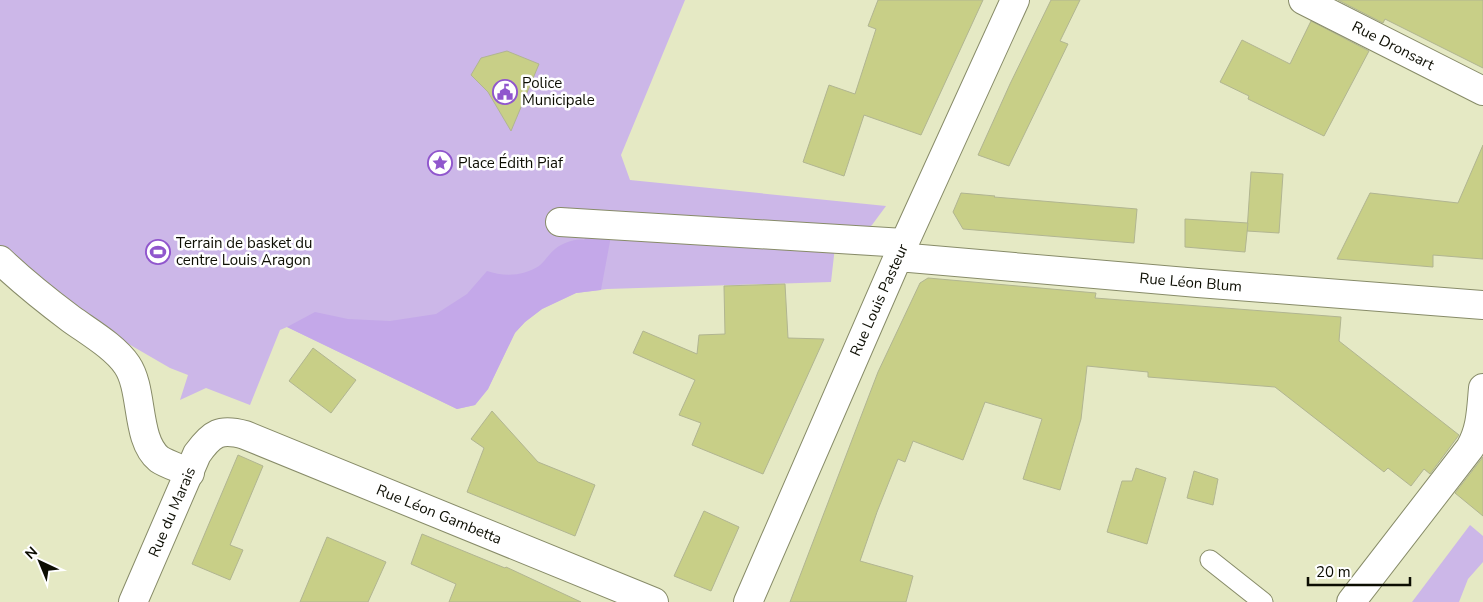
<svg xmlns="http://www.w3.org/2000/svg" width="1483" height="602" viewBox="0 0 1483 602" font-family="'Nunito Sans',sans-serif">
	<style>
		.green { fill: #ccb7e8 }
		.forest { fill: #c4a8e9 }
		.building { fill: #c8cf87; stroke: #b1b591 }
		.lines { fill: none; stroke-linecap: round; stroke-linejoin: round }
		.service-casing { stroke: #878b68; stroke-width: 21 }
		.minor-casing { stroke: #878b68; stroke-width: 30 }
		.tertiary-casing { stroke: #878b68; stroke-width: 30 }
		.service { stroke: #fff; stroke-width: 19 }
		.minor { stroke: #fff; stroke-width: 28 }
		.tertiary { stroke: #fff; stroke-width: 28 }
		.labels { text-anchor: middle; stroke-width: 5; stroke-linejoin: round; paint-order: stroke }
		.street-label { font-size: 15px; fill: #0c0d02; stroke: #fff }
		.poi-label { font-size: 15px; fill: #0c0d02; stroke: #fff; text-anchor: start }
	</style>
	<rect width="100%" height="100%" fill="#e5e9c4"/>
	<g class="green">
		<path d="M0,0H685L621,155L630,180L886,206L872,225L865,231L837,229L831,282L607,289L576,293L542,309L525,322L515,332L488,389L475,405L457,409L287,327L280,330L250,405L206,388L180,400L188,375L170,368L101,328L98,320L56,296L0,248Z"/>
		<path d="M1470,525L1483,536V562L1468,579L1459,602H1412Z"/>
	</g>
	<path class="forest" d="M587,236H611L601,290L576,293L542,309L525,322L515,333L488,389L475,405L457,409L287,327L315,312L348,319L390,321L436,314L467,294L487,271C504,277 524,276 539,266C545,261 549,254 555,249C561,244 576,238 584,240Z"/>
	<g class="building">
		<path d="M878,0H983L921,135L864,115L844,176L803,162L829,85L855,94L876,29L868,26Z"/>
		<path d="M1051,0H1080L1060,41L1068,44L1009,166L978,155L1010,84Z"/>
		<path d="M1338,0H1483V68L1385,19L1383,23Z"/>
		<path d="M1311,21L1369,51L1324,136L1248,99L1249,96L1220,82L1242,40L1290,64Z"/>
		<path d="M507,51L539,64L511,131L488,92L471,75L481,58Z"/>
		<path d="M1483,145V259L1433,255V267L1337,259L1370,193L1458,203Z"/>
		<path d="M1251,172L1283,174L1279,233L1247,231Z"/>
		<path d="M961,193L995,196L994,197L1137,209L1134,243L963,229L953,212Z"/>
		<path d="M1185,219L1248,223L1245,252L1185,247Z"/>
		<path d="M928,278L1096,293L1095,298L1341,317L1339,341L1459,435L1430,474L1424,469L1411,486L1388,468L1384,472L1275,387L1148,377V372L1087,366L1081,419L1060,490L1023,479L1042,419L985,402L963,460L913,441L905,462L898,459L877,512L860,561L913,576L906,602H790L878,372L920,283Z"/>
		<path d="M785,284L788,338L824,339L763,474L692,445L701,423L679,415L695,380L633,353L643,331L697,354L699,335L725,334L724,286Z"/>
		<path d="M313,348L356,380L331,413L289,381Z"/>
		<path d="M492,411L538,462L595,485L575,536L467,492L484,448L471,439Z"/>
		<path d="M238,455L263,466L230,545L243,550L230,580L192,564Z"/>
		<path d="M1483,457V516L1455,493Z"/>
		<path d="M1136,468L1166,478L1147,544L1107,532L1122,481H1132Z"/>
		<path d="M1194,471L1218,479L1213,505L1187,498Z"/>
		<path d="M704,511L739,527L711,591L674,576Z"/>
		<path d="M422,534L505,568L506,567L581,602H449L456,584L411,564Z"/>
		<path d="M327,537L386,562L368,602H300Z"/>
	</g>
	<g class="lines">
		<defs>
			<path id="service" d="M1210,560L1263,602"/>
			<g id="minor">
				<path id="s1" d="M1303,0L1483,91"/>
				<path d="M560,222L904,243"/>
				<path d="M898,257L1015,0"/>
				<path d="M0,260C22,281 47,301 71,319C89,332 115,347 127,365C144,390 135,439 159,459C166,464 182,469 190,473"/>
				<path id="s2" d="M133,602L197,454C212,433 220,428 245,435L654,602"/>
				<path d="M1351,602L1470,448C1481,429 1481,410 1483,388"/>
			</g>
			<g id="tertiary">
				<path id="s3" d="M748,602L898,257L1198,283L1483,305"/>
			</g>
		</defs>
		<use href="#service" class="service-casing"/>
		<use href="#minor" class="minor-casing"/>
		<use href="#tertiary" class="tertiary-casing"/>
		<use href="#service" class="service"/>
		<use href="#minor" class="minor"/>
		<use href="#tertiary" class="tertiary"/>
	</g>
	<defs>
		<symbol id="civic-ring" viewBox="-11 -11 22 22"><circle r="9.5" fill="#fff" stroke="#9056cd" stroke-width="1.5"/><path d="M-.6-6.5H3V-4.5H.6V-3L4-1V1h2V6H-6V1h2V-1L-.6-3ZM-1.2 2.5V6h2.4V2.5Z" fill="#9056cd"/></symbol>
		<symbol id="sight-ring" viewBox="-11 -11 22 22"><circle r="9.5" fill="#fff" stroke="#9056cd" stroke-width="1.5"/><path d="M0-6L1.8-2.2L6-1.7L2.9 1.2L3.7 5.4L0 3.3L-3.7 5.4L-2.9 1.2L-6-1.7L-1.8-2.2Z" fill="#9056cd"/></symbol>
		<symbol id="stadium-ring" viewBox="-11 -11 22 22"><circle r="9.5" fill="#fff" stroke="#9056cd" stroke-width="1.5"/><path d="M0-5a6.5 5 0 1 0 0 10a6.5 5 0 1 0 0-10ZM-3.5-1.8h7v3.6h-7Z" fill="#9056cd"/></symbol>
	</defs>
	<g fill-rule="evenodd">
		<use href="#civic-ring" x="491" y="78" width="28" height="28"/>
		<use href="#sight-ring" x="426" y="149" width="28" height="28"/>
		<use href="#stadium-ring" x="144" y="238" width="28" height="28"/>
	</g>
	<g class="labels">
		<g class="street-label">
			<text dy="5" stroke="none"><textPath href="#s1" startOffset="101">Rue Dronsart</textPath></text>
			<text dy="5" stroke="none"><textPath href="#s3" startOffset="670">Rue Léon Blum</textPath></text>
			<text transform="translate(879 300) rotate(-66)" y="5">Rue Louis Pasteur</text>
			<text dy="5" stroke="none"><textPath href="#s2" startOffset="98">Rue du Marais</textPath></text>
			<text dy="5" stroke="none"><textPath href="#s2" startOffset="428">Rue Léon Gambetta</textPath></text>
		</g>
		<g class="poi-label">
			<text x="522" y="88">Police<tspan x="522" dy="17">Municipale</tspan></text>
			<text x="458" y="168">Place Édith Piaf</text>
			<text x="176" y="248">Terrain de basket du<tspan x="176" dy="17">centre Louis Aragon</tspan></text>
		</g>
	</g>
	<g transform="translate(40 562) rotate(316)" stroke="#ffffff" stroke-width="4" paint-order="stroke">
	<path d="M0-4L9 19L0 12L-9 19Z" fill="#0c0d02"/>
	<text y="-8" font-size="14" font-weight="bold" text-anchor="middle" fill="#0c0d02">N</text>
	</g>
	<path d="M1308 577v8h102v-8" fill="none" stroke="#0c0d02" stroke-width="2.5"/>
	<text x="1316" y="577" font-size="15" fill="#0c0d02" stroke="#ffffff" stroke-width="4" paint-order="stroke">20 m</text>
</svg>
